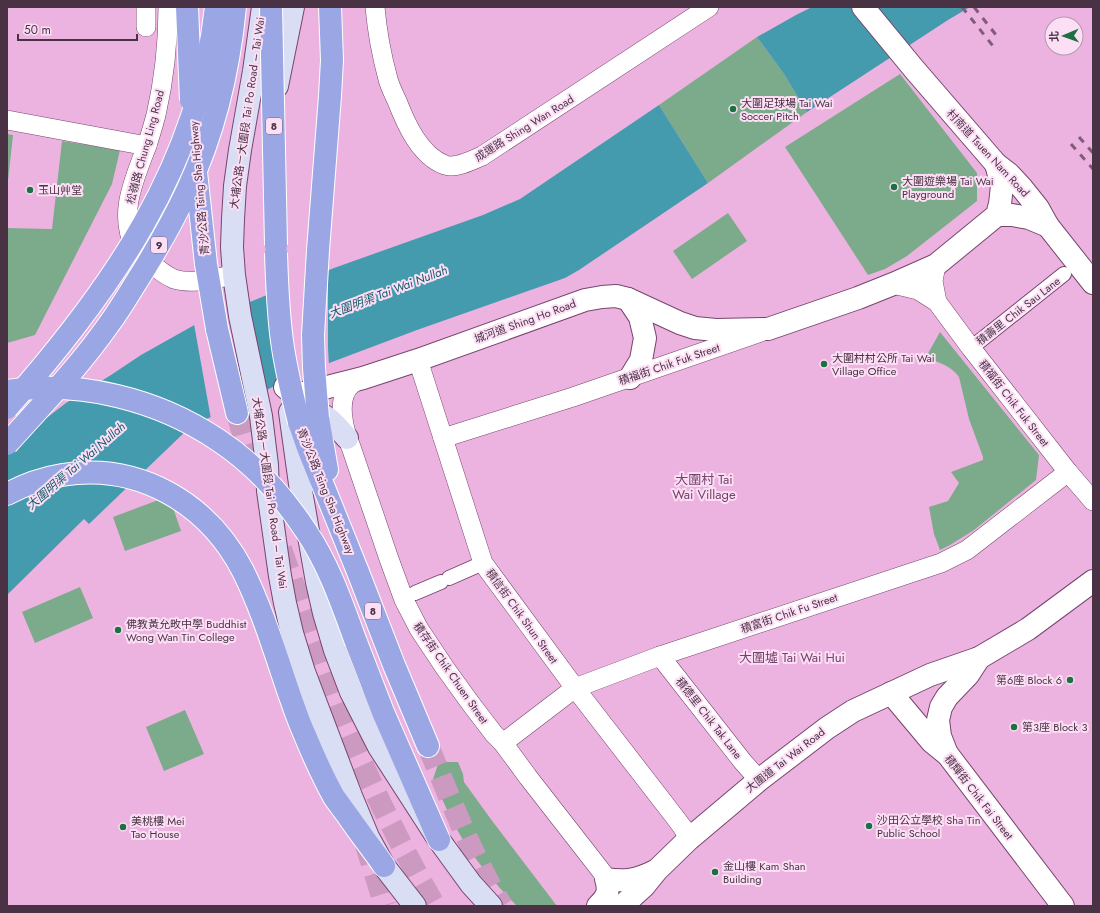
<svg xmlns="http://www.w3.org/2000/svg" width="1100" height="913" viewBox="0 0 1100 913" font-family="Jost,'Noto Sans TC',sans-serif">
	<style>
		.green { fill: #7bab8a }
		.water { fill: #449bae }
		.pier { fill: #edb3e0 }
		.lines { fill: none; stroke-linecap: round; stroke-linejoin: round }
		.trunk-tunnel { stroke: #cc99c1; stroke-width: 22; stroke-dasharray: 22 11; stroke-linecap: butt }
		.pedestrian-casing { stroke: #77456d; stroke-width: 16 }
		.minor-casing { stroke: #77456d; stroke-width: 20 }
		.tertiary-casing { stroke: #77456d; stroke-width: 24 }
		.secondary-casing { stroke: #77456d; stroke-width: 24 }
		.trunk-casing { stroke: #fff; stroke-width: 24 }
		.pedestrian { stroke: #fff; stroke-width: 14 }
		.minor { stroke: #fff; stroke-width: 19 }
		.tertiary { stroke: #fff; stroke-width: 22 }
		.secondary { stroke: #dadef5; stroke-width: 22 }
		.trunk { stroke: #9ba7e4; stroke-width: 22 }
		.rail { stroke: #7f5d78; stroke-width: 3; stroke-dasharray: 7 7; stroke-linecap: butt }
		.trunk-bridge-casing { stroke: #fff; stroke-width: 24; stroke-linecap: butt }
		.trunk-bridge { stroke: #9ba7e4; stroke-width: 22 }
		.poi-dot { fill: #1c7042; stroke: #fcdef5; stroke-width: 1.5 }
		.labels { text-anchor: middle; stroke-width: 4; stroke-linejoin: round; paint-order: stroke }
		.shield { fill: #fcdef5; stroke: #7f6679; stroke-width: 1 }
		.shield-label { font-size: 10px; font-weight: bold; fill: #493244 }
		.poi-label { font-size: 11px; fill: #493244; stroke: #fcdef5; text-anchor: start }
		.street-label { font-size: 11px; fill: #493244; stroke: #fcdef5 }
		.water-label { font-size: 12px; font-style: italic; fill: #135b69; stroke: #fcdef5 }
		.quarter-label { font-size: 13px; fill: #75436c; stroke: #fcdef5 }
	</style>
	<rect width="100%" height="100%" fill="#edb3e0"/>
	<g class="green">
		<path d="M757,37L784,74L807,112L708,183L659,105Z"/>
		<path d="M900,74L977,173V201L907,256L885,269L868,275L785,147Z"/>
		<path d="M7,134L13,135L7,190Z"/>
		<path d="M62,141L120,150L112,184L35,335L7,343V228L52,229Z"/>
		<path d="M728,213L747,241L692,279L673,251Z"/>
		<path d="M940,332L1039,455L1036,480L974,530L950,545L940,550L934,534L929,507L948,501L959,483L951,472L983,460V457L969,419L959,377C951,365 938,363 926,357Z"/>
		<path d="M169,496L181,531L125,551L113,517Z"/>
		<path d="M80,587L93,618L35,643L22,612Z"/>
		<path d="M185,710L204,754L164,771L146,727Z"/>
		<path d="M439,762H458L463,774L464,782L493,822L557,906H517C501,890 486,873 473,855C456,832 445,805 433,779Z"/>
	</g>
	<g class="water">
		<path d="M812,7H970L948,20L807,112L784,74L757,37L796,15Z"/>
		<path d="M659,105L708,183L579,270L565,278L417,330L292,377L230,409L204,420L187,430L89,524L84,519L7,595V453L36,426L66,403L111,375L141,355L198,323L334,268L483,215L520,199Z"/>
	</g>
	<g class="pier">
		<path d="M328,268V348L329,366L293,379L267,293Z"/>
		<path d="M232,307L255,399L211,419L194,324Z"/>
	</g>
	<g class="lines">
		<g class="trunk-tunnel">
			<path d="M237,413L255,475"/>
			<path d="M281,549C300,603 318,656 339,709C366,776 399,844 435,906"/>
			<path d="M428,746C451,800 472,856 502,906"/>
			<path d="M365,842L385,906"/>
		</g>
		<defs>
			<g id="pedestrian">
				<path d="M971,348L1064,274"/>
				<path d="M449,578L483,563"/>
				<path d="M415,593L441,582"/>
			</g>
			<g id="minor">
				<path d="M146,7V27"/>
				<path d="M168,7C168,44 164,80 156,115C153,126 150,137 146,148C134,180 117,216 136,249C138,253 143,257 147,260C155,267 164,275 174,279C193,285 215,278 234,275"/>
				<path d="M375,7C377,30 382,57 388,79C390,87 394,94 397,101C406,124 420,156 445,165C455,169 473,160 482,156L709,7"/>
				<path d="M7,120L147,146"/>
				<path d="M936,265L933,281L937,302L971,348L1068,472L1093,501"/>
				<path d="M893,284L918,290L937,302"/>
				<path d="M418,360L483,563L575,688L674,816L683,828L689,839"/>
				<path d="M363,378C359,380 355,381 352,384C335,397 344,431 351,447L389,559L404,600L419,629L445,668L471,704L494,734L503,743L528,777L602,872L606,879"/>
				<path d="M443,438L573,397L761,332"/>
				<path d="M660,656L743,762L759,780"/>
				<path d="M503,743L575,688L660,656L941,563L967,550L1068,472"/>
			</g>
			<g id="tertiary">
				<path d="M863,7L914,69L996,164L1009,174L1022,188L1038,208L1048,226L1093,283"/>
				<path d="M997,215H1012L1029,218L1048,226"/>
				<path d="M628,299L640,317L645,338L641,360L630,378"/>
				<path d="M285,387L291,392L298,394L304,393L363,378L418,360L585,300L602,297L616,296L628,299L680,323L695,328L716,330L768,329L858,298L893,284L936,265L997,215L1000,204L1002,186L996,164"/>
				<path d="M891,693L932,742L948,755L1063,906"/>
				<path d="M947,754L940,736L938,720L941,707L947,697L968,675L979,658"/>
				<path d="M598,906C607,897 610,892 606,879C625,882 637,880 655,871"/>
				<path d="M622,906L644,886L657,870L689,839L759,780L827,728L853,711L930,675L979,658L1028,629L1093,581"/>
			</g>
			<g id="secondary">
				<path d="M263,7L254,71L240,150L235,186L233,219L232,247L234,275L240,316L261,416L267,465L268,491L280,576L285,603L292,633L304,672L351,796L368,837L384,866L415,906"/>
				<path d="M277,86L293,7"/>
				<path d="M290,412L301,491L317,582L324,613L335,650L351,692L379,747L439,840L471,884L491,906"/>
				<path d="M301,415C324,407 333,423 347,438"/>
			</g>
			<g id="trunk">
				<path d="M318,250L330,96L332,60L330,7"/>
				<path d="M217,329L237,413"/>
				<path d="M318,418L327,470"/>
				<path d="M299,422L308,448L358,572L394,665L428,746"/>
				<path d="M7,494C24,485 43,478 62,475C138,462 208,503 243,571C263,611 276,656 291,699C295,710 299,722 304,733C313,755 323,777 334,797C339,804 345,812 350,819C361,835 373,850 384,866"/>
				<path d="M356,642L383,712L439,840"/>
			</g>
		</defs>
		<use href="#pedestrian" class="pedestrian-casing"/>
		<use href="#minor" class="minor-casing"/>
		<use href="#tertiary" class="tertiary-casing"/>
		<use href="#secondary" class="secondary-casing"/>
		<use href="#trunk" class="trunk-casing"/>
		<use href="#pedestrian" class="pedestrian"/>
		<use href="#minor" class="minor"/>
		<use href="#tertiary" class="tertiary"/>
		<use href="#secondary" class="secondary"/>
		<use href="#trunk" class="trunk"/>
		<g class="rail">
			<path d="M962,7L993,46"/>
			<path d="M974,7L1000,40"/>
			<path d="M1079,137L1093,153"/>
			<path d="M1071,144L1093,169"/>
		</g>
		<defs>
			<g id="trunk-bridge">
				<path d="M187,7L191,100"/>
				<path d="M271,7L276,245"/>
				<path d="M196,172L206,264L217,329"/>
				<path d="M318,250L313,335L314,368L318,418"/>
				<path d="M276,253C277,285 278,316 283,348C287,373 293,398 299,422"/>
				<path d="M7,391C80,380 157,399 218,440C253,463 283,496 306,531C329,565 342,604 356,642"/>
				<path d="M7,408C110,292 199,166 216,7"/>
				<path d="M7,444C42,405 79,367 109,324C121,308 131,290 142,273C158,247 174,219 187,191C214,133 229,70 235,7"/>
			</g>
		</defs>
		<use href="#trunk-bridge" class="trunk-bridge-casing"/>
		<use href="#trunk-bridge" class="trunk-bridge"/>
	</g>
	<g class="poi-dot">
		<circle cx="733" cy="109" r="4"/>
		<circle cx="894" cy="187" r="4"/>
		<circle cx="30" cy="190" r="4"/>
		<circle cx="824" cy="364" r="4"/>
		<circle cx="118" cy="630" r="4"/>
		<circle cx="1070" cy="680" r="4"/>
		<circle cx="1014" cy="727" r="4"/>
		<circle cx="869" cy="826" r="4"/>
		<circle cx="123" cy="827" r="4"/>
		<circle cx="715" cy="872" r="4"/>
	</g>
	<g class="labels">
		<g class="shield">
			<rect x="266" y="118" width="16" height="16" rx="3"/>
			<rect x="151" y="237" width="16" height="16" rx="3"/>
			<rect x="365" y="603" width="16" height="16" rx="3"/>
		</g>
		<g class="shield-label">
			<text x="274" y="130">8</text>
			<text x="159" y="249">9</text>
			<text x="373" y="615">8</text>
		</g>
		<g class="poi-label">
			<text x="741" y="107">大圍足球場 Tai Wai<tspan x="741" dy="13">Soccer Pitch</tspan></text>
			<text x="902" y="185">大圍遊樂場 Tai Wai<tspan x="902" dy="13">Playground</tspan></text>
			<text x="38" y="194">玉山艸堂</text>
			<text x="832" y="362">大圍村村公所 Tai Wai<tspan x="832" dy="13">Village Office</tspan></text>
			<text x="126" y="628">佛教黃允畋中學 Buddhist<tspan x="126" dy="13">Wong Wan Tin College</tspan></text>
			<text x="1062" y="684" text-anchor="end">第6座 Block 6</text>
			<text x="1022" y="731">第3座 Block 3</text>
			<text x="877" y="824">沙田公立學校 Sha Tin<tspan x="877" dy="13">Public School</tspan></text>
			<text x="131" y="825">美桃樓 Mei<tspan x="131" dy="13">Tao House</tspan></text>
			<text x="723" y="870">金山樓 Kam Shan<tspan x="723" dy="13">Building</tspan></text>
		</g>
		<g class="street-label">
			<text transform="translate(247 113) rotate(-82)" y="4">大埔公路－大圍段 Tai Po Road – Tai Wai</text>
			<text transform="translate(524 128) rotate(-32)" y="4">成運路 Shing Wan Road</text>
			<text transform="translate(145 147) rotate(-75)" y="4">松嶺路 Chung Ling Road</text>
			<text transform="translate(988 153) rotate(47)" y="4">村南道 Tsuen Nam Road</text>
			<text transform="translate(199 188) rotate(-95)" y="4">青沙公路 Tsing Sha Highway</text>
			<text transform="translate(1018 311) rotate(-38)" y="4">積壽里 Chik Sau Lane</text>
			<text transform="translate(525 321) rotate(-20)" y="4">城河道 Shing Ho Road</text>
			<text transform="translate(669 364) rotate(-19)" y="4">積福街 Chik Fuk Street</text>
			<text transform="translate(1014 403) rotate(52)" y="4">積福街 Chik Fuk Street</text>
			<text transform="translate(326 491) rotate(68)" y="4">青沙公路 Tsing Sha Highway</text>
			<text transform="translate(270 493) rotate(82)" y="4">大埔公路－大圍段 Tai Po Road – Tai Wai</text>
			<text transform="translate(789 613) rotate(-19)" y="4">積富街 Chik Fu Street</text>
			<text transform="translate(522 616) rotate(54)" y="4">積信街 Chik Shun Street</text>
			<text transform="translate(451 673) rotate(55)" y="4">積存街 Chik Chuen Street</text>
			<text transform="translate(709 718) rotate(52)" y="4">積德里 Chik Tak Lane</text>
			<text transform="translate(785 760) rotate(-38)" y="4">大圍道 Tai Wai Road</text>
			<text transform="translate(979 797) rotate(52)" y="4">積輝街 Chik Fai Street</text>
		</g>
		<g class="water-label">
			<text transform="translate(388 292) rotate(-21)" y="4">大圍明渠 Tai Wai Nullah</text>
			<text transform="translate(76 466) rotate(-41)" y="4">大圍明渠 Tai Wai Nullah</text>
		</g>
		<g class="quarter-label">
			<text x="704" y="484">大圍村 Tai<tspan x="704" dy="15">Wai Village</tspan></text>
			<text x="792" y="662">大圍墟 Tai Wai Hui</text>
		</g>
	</g>
	<rect width="1100" height="913" fill="none" stroke="#493244" stroke-width="16"/>
	<g transform="translate(1064 36) rotate(268)"><circle r="19" fill="#fcdef5" stroke="#b499ae"/>
	<path d="M0-3L7 15L0 10L-7 15Z" fill="#1c7042"/>
	<text y="-6" font-size="11" font-weight="bold" text-anchor="middle" fill="#493244">北</text>
	</g>
	<path d="M18 34v6h119v-6" fill="none" stroke="#493244" stroke-width="2"/>
	<text x="24" y="34" font-size="12" fill="#493244" stroke="#fcdef5" stroke-width="3" paint-order="stroke">50 m</text>
</svg>
